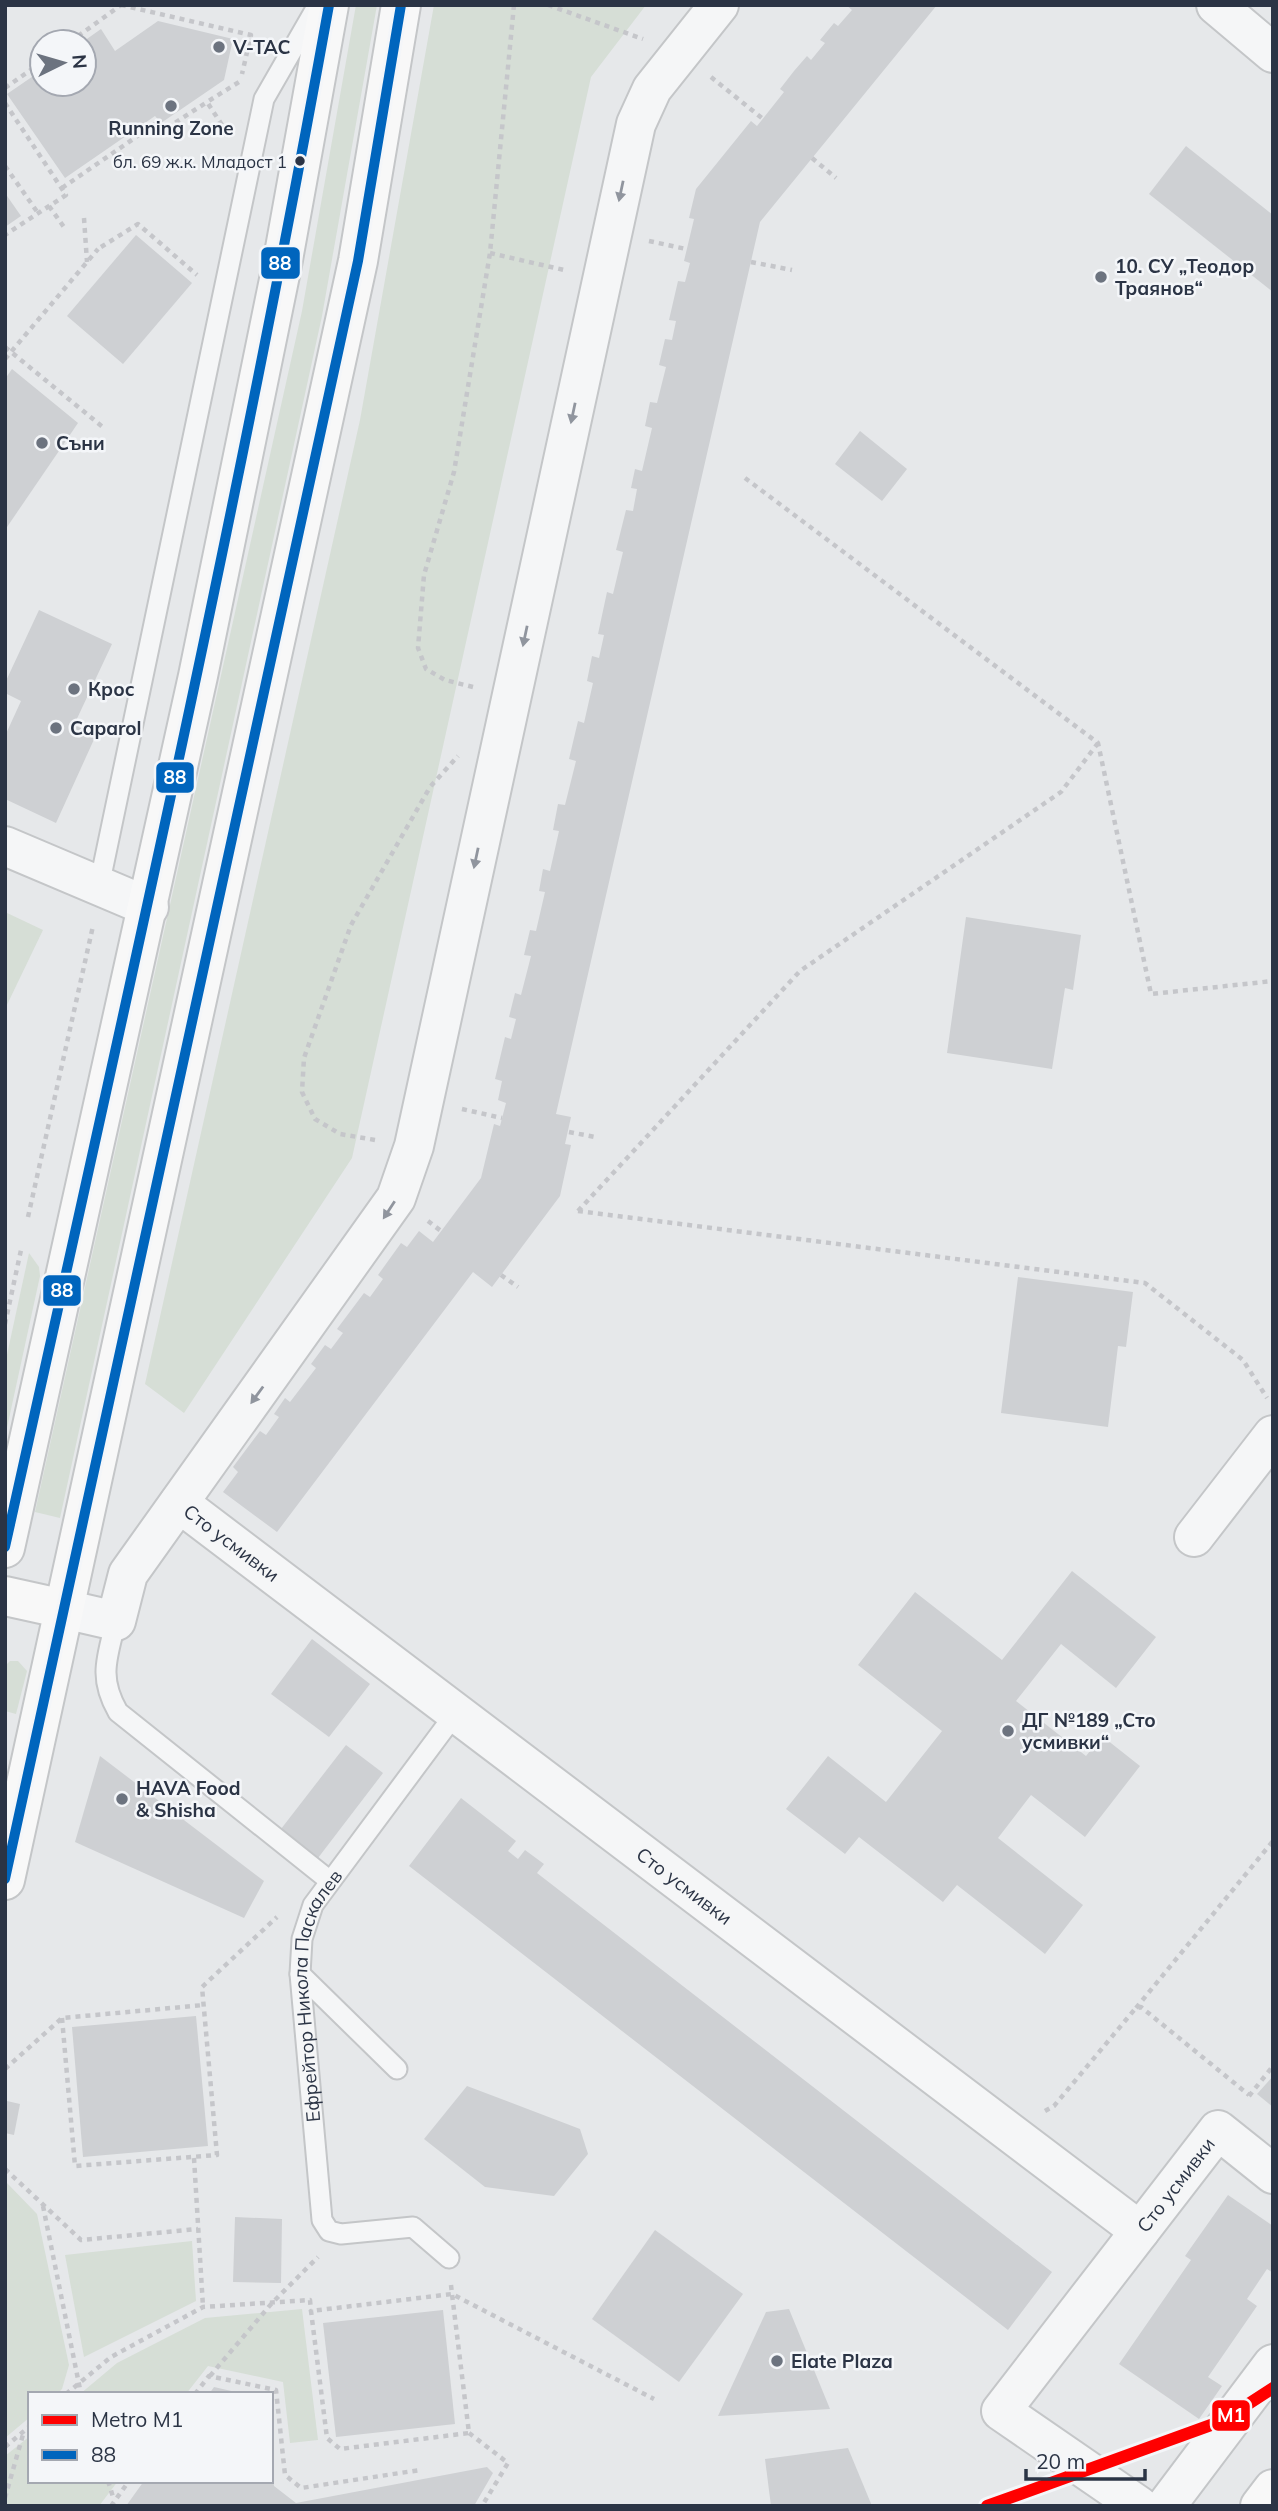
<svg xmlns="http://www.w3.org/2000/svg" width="1278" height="2511" viewBox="0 0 1278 2511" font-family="Mulish,sans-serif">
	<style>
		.green { fill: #d6ded6 }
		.building { fill: #ced0d3 }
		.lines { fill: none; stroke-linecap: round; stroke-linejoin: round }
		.lane-casing { stroke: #c4c6c8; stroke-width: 23 }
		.street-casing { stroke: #c4c6c8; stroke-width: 42 }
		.secondary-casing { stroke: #c4c6c8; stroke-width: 42 }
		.path { stroke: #c5c6ca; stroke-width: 4.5; stroke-dasharray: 5 5; stroke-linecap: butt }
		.lane { stroke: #f5f6f7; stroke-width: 19 }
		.street { stroke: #f5f6f7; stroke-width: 38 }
		.secondary { stroke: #f8f8f8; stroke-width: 38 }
		.bus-1-casing { stroke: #f4f6f9; stroke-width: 16 }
		.bus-1 { stroke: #0065bd; stroke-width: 10 }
		.metro-1-casing { stroke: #f4f6f9; stroke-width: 18 }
		.metro-1 { stroke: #f00; stroke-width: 12 }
		.oneway { fill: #90959e }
		.poi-dot { fill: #6c737f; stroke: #f4f6f9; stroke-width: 2.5 }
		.bus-dot { fill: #2b3445; stroke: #f4f6f9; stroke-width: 2.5 }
		.labels { text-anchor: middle; stroke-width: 5; stroke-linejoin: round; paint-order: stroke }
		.bus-label { font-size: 17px; fill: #2b3445; stroke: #f4f6f9; text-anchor: end }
		.poi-label { font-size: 19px; font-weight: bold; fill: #2b3445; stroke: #f4f6f9; text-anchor: start }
		.street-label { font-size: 19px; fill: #2b3445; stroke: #f4f6f9 }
		.line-badge { stroke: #f4f6f9; stroke-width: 2.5 }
		.badge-label { font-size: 19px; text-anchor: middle; font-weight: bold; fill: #fff }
	</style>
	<rect width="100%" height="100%" fill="#e6e8ea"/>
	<g class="green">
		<path d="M356,5H377L322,316L60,1518L35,1512L302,311Z"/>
		<path d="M434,5H646L591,77L352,1158L184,1413L145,1384L360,420Z"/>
		<path d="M5,912L43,930L5,1009Z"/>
		<path d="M29,1253L39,1267L40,1276L5,1437V1364Z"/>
		<path d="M10,1661H18L27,1671L16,1714L5,1711V1666Z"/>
		<path d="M5,2181L37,2214L69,2365L62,2389L57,2394H30V2417L5,2438Z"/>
		<path d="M192,2241L196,2301L84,2357L65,2255Z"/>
		<path d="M302,2309L318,2440L290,2443L283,2382L208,2366L186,2394H80L117,2363L205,2318Z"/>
		<path d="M30,2436V2481H118L99,2506H5V2456Z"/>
	</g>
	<g class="building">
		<path d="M846,5H937L760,222L556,1114L571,1117L565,1144L571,1145L560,1196L492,1287L473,1272L277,1532L223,1492L238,1472L233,1467L260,1431L266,1435L279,1417L274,1414L285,1398L290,1402L316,1368L311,1364L325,1345L331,1349L343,1333L337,1329L364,1293L370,1297L383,1279L378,1275L401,1243L407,1247L419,1231L433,1242L481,1178L494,1124L500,1126L506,1103L498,1100L502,1081L495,1079L505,1037L511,1039L516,1019L509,1017L515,993L521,995L531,956L524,955L530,930L536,931L545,892L539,891L543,869L550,871L559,831L553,830L558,804L565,805L576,761L569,759L578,721L584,723L593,683L587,681L592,656L599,658L604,635L598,634L607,592L613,594L623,552L616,550L626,510L633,511L637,489L631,488L635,469L642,471L652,428L645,426L650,402L657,403L666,367L659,365L665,339L672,340L676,321L669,320L678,281L685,282L690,263L684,261L694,219L689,218L696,189L751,121L757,126L784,92L780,89L794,71L807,56L811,60L825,43L820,40L834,23L838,26L852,10Z"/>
		<path d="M158,21L233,39L224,80L161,123L155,116L65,178L7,94L42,70V84H84V41L101,29L115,51Z"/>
		<path d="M1186,146L1273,215V292L1149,194Z"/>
		<path d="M5,193L21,216L5,227Z"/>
		<path d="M136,235L192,283L123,364L67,316Z"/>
		<path d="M12,369L78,423L5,530V379Z"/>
		<path d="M860,431L907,469L882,501L835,464Z"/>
		<path d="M39,610L112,644L74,725L96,735L56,823L5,799V736L21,701L5,693V683Z"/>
		<path d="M966,917L1081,935L1073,990L1065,988L1052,1069L947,1053Z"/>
		<path d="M1018,1277L1133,1292L1126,1347L1118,1346L1108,1427L1001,1413Z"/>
		<path d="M1072,1571L1156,1637L1116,1688L1061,1644L1016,1701L1086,1756L1102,1736L1140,1766L1085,1837L1031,1795L998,1838L1083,1905L1045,1954L957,1885L943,1902L859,1837L845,1854L786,1809L828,1756L886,1802L942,1731L858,1665L915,1592L1002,1660Z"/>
		<path d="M312,1639L370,1684L329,1737L271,1694Z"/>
		<path d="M346,1745L383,1773L318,1858L281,1829Z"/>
		<path d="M100,1756L264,1881L244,1918L75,1842Z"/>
		<path d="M461,1798L516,1841L508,1851L518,1859L525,1850L544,1864L537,1873L1052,2272L1008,2330L409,1866Z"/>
		<path d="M196,2016L208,2146L83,2157L72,2027Z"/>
		<path d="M1273,2076V2107L1257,2094Z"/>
		<path d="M467,2086L580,2129L588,2154L554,2196L485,2187L424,2139Z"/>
		<path d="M7,2101L20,2104L14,2135L5,2133Z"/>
		<path d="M1228,2195L1273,2226V2273L1267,2269L1247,2299L1257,2306L1208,2377L1222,2386L1199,2419L1119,2364L1191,2260L1185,2256Z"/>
		<path d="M235,2217L282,2219L281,2283L233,2282Z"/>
		<path d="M655,2230L743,2294L679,2382L592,2319Z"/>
		<path d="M789,2309L830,2409L718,2416L766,2312Z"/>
		<path d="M443,2310L455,2424L336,2437L323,2323Z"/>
		<path d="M214,2387L240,2393V2394H209Z"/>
		<path d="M848,2448L872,2506H771L765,2459Z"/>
		<path d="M487,2467L493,2473L474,2506H126L144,2481H271L273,2476L274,2486L296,2503Z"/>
	</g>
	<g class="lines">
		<defs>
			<g id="lane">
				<path d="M99,886L264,99L318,5"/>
				<path d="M116,1621C107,1658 98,1677 118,1712L330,1881"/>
				<path d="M300,1974L397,2069"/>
				<path id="s1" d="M449,2258L413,2227L341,2234L329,2231L322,2220L300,1974L302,1939L313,1905L455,1714"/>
			</g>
			<g id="street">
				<path d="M1216,5L1273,53"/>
				<path d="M5,846L149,907"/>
				<path id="s2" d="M179,1503L1140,2231L1218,2130L1273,2174"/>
				<path d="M1194,1537L1273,1435"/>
				<path d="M64,1609L116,1621L128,1574L396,1198L414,1146L636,124L652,89L719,5"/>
				<path d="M1139,2506L1001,2411L1140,2231"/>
				<path d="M1166,2506L1273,2364"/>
			</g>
			<g id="secondary">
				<path d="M5,1548L198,676L282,265L329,5"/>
				<path d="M5,1596L64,1609"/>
				<path d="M5,1880L358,261L401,5"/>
				<path d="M1260,2506L1273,2489"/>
			</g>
		</defs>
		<use href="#lane" class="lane-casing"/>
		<use href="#street" class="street-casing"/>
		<use href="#secondary" class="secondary-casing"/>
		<g class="path">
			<path d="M121,5L251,35L242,74"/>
			<path d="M548,5L643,39"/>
			<path d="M70,42L121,5"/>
			<path d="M711,77L763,119"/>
			<path d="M5,88L42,62"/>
			<path d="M5,103L66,195L5,235"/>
			<path d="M222,125L207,102L239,82"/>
			<path d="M812,158L836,178"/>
			<path d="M5,166L38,213"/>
			<path d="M62,188L155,124L161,132L207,102"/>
			<path d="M49,206L66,230"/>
			<path d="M84,218L87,262"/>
			<path d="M649,241L686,249"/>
			<path d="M101,247L138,224L197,275"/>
			<path d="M490,253L564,270"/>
			<path d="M751,262L792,270"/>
			<path d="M5,347L104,428"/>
			<path d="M5,359L98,249"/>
			<path d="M745,478L1098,743L1151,994L1273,981"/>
			<path d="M473,687L445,680L426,669L418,648L424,575L454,472L490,253L514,5"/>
			<path d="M462,1109L502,1118"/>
			<path d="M569,1132L595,1137"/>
			<path d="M375,1140L340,1134L315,1119L302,1092L304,1058L351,925L430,787L458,756"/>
			<path d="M578,1211L1145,1283L1243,1360L1267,1398"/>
			<path d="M578,1211L800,971L1061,792L1098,743"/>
			<path d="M28,1217L93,926"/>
			<path d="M428,1221L441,1231"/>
			<path d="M501,1275L518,1287"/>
			<path d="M5,1324L21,1250"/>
			<path d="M1136,2008L1273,1841"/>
			<path d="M62,2018L75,2166L217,2155L202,1987L277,1917"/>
			<path d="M5,2069L62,2018L204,2005"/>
			<path d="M1249,2096L1273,2066"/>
			<path d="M1045,2111L1054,2106L1135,2009L1141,2007L1249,2095"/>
			<path d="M194,2158L203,2307"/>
			<path d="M5,2169L81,2240L198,2229"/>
			<path d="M43,2206L81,2394"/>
			<path d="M451,2285L452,2294L469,2433L340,2449L327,2438L311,2311L452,2294L654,2399"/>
			<path d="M210,2376L272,2303L318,2257"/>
			<path d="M66,2394L111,2357L203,2307L310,2300L311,2311"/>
			<path d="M195,2394L209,2376L276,2390L285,2475L301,2488L420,2470"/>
			<path d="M469,2433L508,2463L482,2506"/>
			<path d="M5,2447L30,2426"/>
			<path d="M108,2481L114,2500"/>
			<path d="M5,2498L24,2431"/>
			<path d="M111,2506L129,2481"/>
		</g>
		<use href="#lane" class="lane"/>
		<use href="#street" class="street"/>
		<use href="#secondary" class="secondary"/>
		<defs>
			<g id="bus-1">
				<path d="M5,1547C119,1034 236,522 329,5"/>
				<path d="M5,1879L358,261L401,5"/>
			</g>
		</defs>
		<use href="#bus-1" class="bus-1-casing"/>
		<use href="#bus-1" class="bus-1"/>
		<defs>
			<path id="metro-1" d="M987,2506L1222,2421L1273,2388"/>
		</defs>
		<use href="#metro-1" class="metro-1-casing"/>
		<use href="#metro-1" class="metro-1"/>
	</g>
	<defs><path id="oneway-solid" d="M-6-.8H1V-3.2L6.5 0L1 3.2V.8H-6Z" transform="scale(1.75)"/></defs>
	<g class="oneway">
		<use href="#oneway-solid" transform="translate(621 191) rotate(102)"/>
		<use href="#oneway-solid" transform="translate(573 413) rotate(102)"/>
		<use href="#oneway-solid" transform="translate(525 636) rotate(102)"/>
		<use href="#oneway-solid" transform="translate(476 858) rotate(102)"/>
		<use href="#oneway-solid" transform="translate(389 1210) rotate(123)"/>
		<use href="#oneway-solid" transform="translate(257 1395) rotate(126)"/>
	</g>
	<g class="poi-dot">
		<circle cx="219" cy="47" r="7"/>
		<circle cx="171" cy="106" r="7"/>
		<circle cx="1101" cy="277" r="7"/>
		<circle cx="42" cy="443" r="7"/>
		<circle cx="74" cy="689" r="7"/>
		<circle cx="56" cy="728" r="7"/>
		<circle cx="1008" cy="1731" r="7"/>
		<circle cx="122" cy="1799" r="7"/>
		<circle cx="777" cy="2361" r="7"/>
	</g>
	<circle class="bus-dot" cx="300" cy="161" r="6"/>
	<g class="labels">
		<g class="bus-label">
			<text x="287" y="168">бл. 69 ж.к. Младост 1</text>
		</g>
		<g class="poi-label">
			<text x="233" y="54">V-TAC</text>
			<text x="171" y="135" text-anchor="middle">Running Zone</text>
			<text x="1115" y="273">10. СУ „Теодор<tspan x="1115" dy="22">Траянов“</tspan></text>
			<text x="56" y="450">Съни</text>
			<text x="88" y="696">Крос</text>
			<text x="70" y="735">Caparol</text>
			<text x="1022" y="1727">ДГ №189 „Сто<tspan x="1022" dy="22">усмивки“</tspan></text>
			<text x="136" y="1795">HAVA Food<tspan x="136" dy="22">&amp; Shisha</tspan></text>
			<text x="791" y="2368">Elate Plaza</text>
		</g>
		<g class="street-label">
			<text dy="7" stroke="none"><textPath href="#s2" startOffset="66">Сто усмивки</textPath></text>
			<text dy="7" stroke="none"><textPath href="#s2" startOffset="634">Сто усмивки</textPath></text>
			<text dy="7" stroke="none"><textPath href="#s1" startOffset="374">Ефрейтор Никола Паскалев</textPath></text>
			<text dy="7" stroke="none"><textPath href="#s2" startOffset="1264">Сто усмивки</textPath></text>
		</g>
	</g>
	<g class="line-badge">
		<rect x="260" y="246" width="41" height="34" rx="7" fill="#0065bd"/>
		<rect x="155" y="761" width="40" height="33" rx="7" fill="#0065bd"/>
		<rect x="42" y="1274" width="40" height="33" rx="7" fill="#0065bd"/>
		<rect x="1211" y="2399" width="40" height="33" rx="7" fill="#f00"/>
	</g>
	<g class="badge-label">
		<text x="280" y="270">88</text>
		<text x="175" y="784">88</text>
		<text x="62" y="1297">88</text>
		<text x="1231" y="2422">M1</text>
	</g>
	<rect width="1278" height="2511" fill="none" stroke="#2b3445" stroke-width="14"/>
	<rect x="28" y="2392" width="245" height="91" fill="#f4f6f9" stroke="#a4a8b1" stroke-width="2"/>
	<rect x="42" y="2415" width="35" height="10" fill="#ff0000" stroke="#a4a8b1" stroke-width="2"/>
	<text x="91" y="2427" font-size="21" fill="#2b3445">Metro M1</text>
	<rect x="42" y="2450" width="35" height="10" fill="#0065bd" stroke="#a4a8b1" stroke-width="2"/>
	<text x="91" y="2462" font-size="21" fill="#2b3445">88</text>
	<g transform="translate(63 63) rotate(85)"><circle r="33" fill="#f4f6f9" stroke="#a4a8b1" stroke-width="2"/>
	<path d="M0-5L12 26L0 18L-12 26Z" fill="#6c737f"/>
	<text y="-10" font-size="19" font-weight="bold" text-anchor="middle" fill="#2b3445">N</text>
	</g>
	<path d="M1026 2469v10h119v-10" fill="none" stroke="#2b3445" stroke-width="3.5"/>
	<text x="1036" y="2469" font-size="21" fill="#2b3445" stroke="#f4f6f9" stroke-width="5" paint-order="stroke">20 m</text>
</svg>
